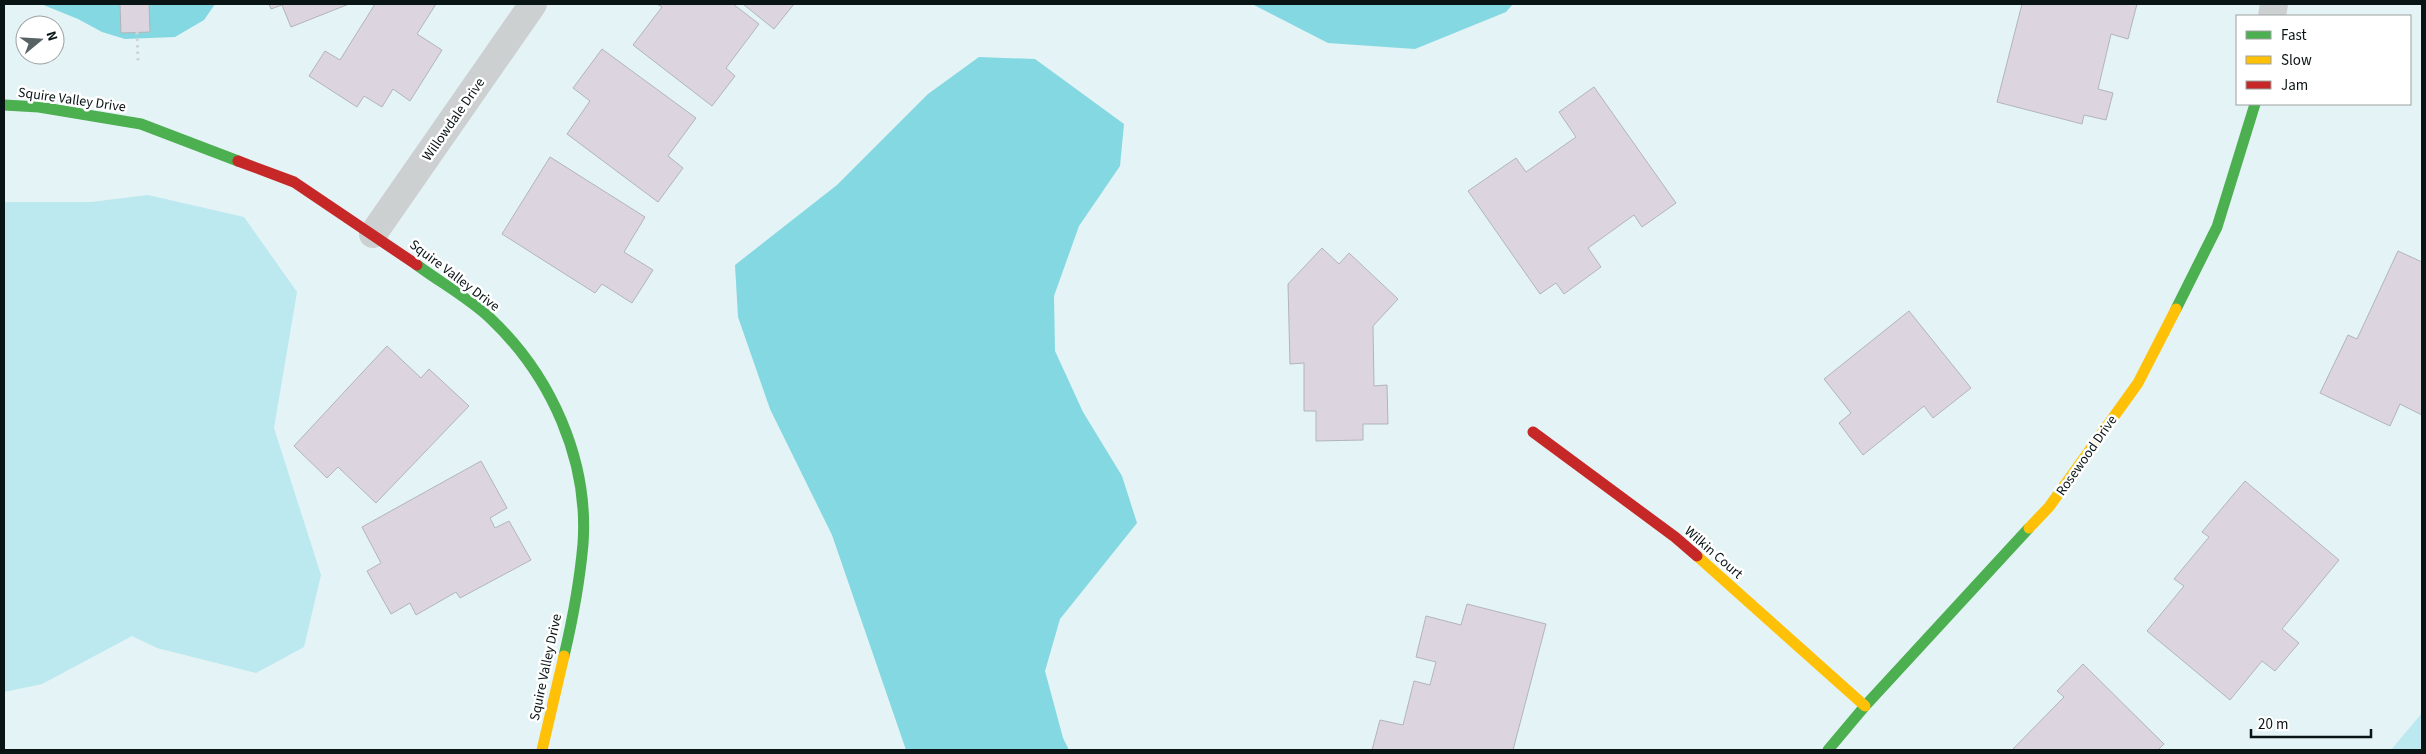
<svg xmlns="http://www.w3.org/2000/svg" width="2426" height="754" viewBox="0 0 2426 754" font-family="'Source Sans 3',sans-serif">
	<style>
		.green { fill: #bbe9ef }
		.water { fill: #83d8e2 }
		.building { fill: #dcd5e0; stroke: #b2b5b8 }
		.lines { fill: none; stroke-linecap: round; stroke-linejoin: round }
		.path { stroke: #d0d4d4; stroke-width: 3; stroke-dasharray: 2.5 4; stroke-linecap: butt }
		.street { stroke: #cdd0d1; stroke-width: 28 }
		.fast { stroke: #4caf50; stroke-width: 11 }
		.slow { stroke: #ffc107; stroke-width: 11 }
		.jam { stroke: #c62828; stroke-width: 11 }
		.labels { text-anchor: middle; stroke-width: 5; stroke-linejoin: round; paint-order: stroke }
		.street-label { font-size: 14px; fill: #091415; stroke: #fff }
	</style>
	<rect width="100%" height="100%" fill="#e4f3f5"/>
	<g class="green">
		<path d="M148,195L244,217L297,292L274,428L321,575L304,647L256,673L157,648L132,636L42,684L4,692V202H91Z"/>
		<path d="M2422,713V750H2391Z"/>
	</g>
	<g class="water">
		<path d="M41,4H215L204,20L175,37L125,39L102,32L78,19Z"/>
		<path d="M1252,4H1513L1506,12L1415,49L1328,43Z"/>
		<path d="M979,57L1035,59L1124,124L1120,166L1079,226L1054,296L1055,351L1083,412L1122,476L1137,523L1060,619L1045,671L1063,738L1069,750H906L832,535L770,409L738,317L735,265L837,185L928,94Z"/>
	</g>
	<g class="building">
		<path d="M120,4H149L150,32L121,33Z"/>
		<path d="M269,4H349L291,27L282,5L271,9Z"/>
		<path d="M375,4H436L417,34L442,50L410,101L393,89L382,107L364,96L357,107L309,76L325,51L340,60Z"/>
		<path d="M657,4H733L759,24L726,68L735,76L712,106L633,45L662,7Z"/>
		<path d="M743,4H794L774,29Z"/>
		<path d="M2022,4H2137L2128,39L2111,34L2098,89L2113,93L2106,120L2084,115L2082,124L1997,102Z"/>
		<path d="M602,49L696,118L668,156L683,168L658,202L567,134L590,101L573,88Z"/>
		<path d="M1594,87L1676,203L1642,227L1634,215L1588,248L1601,267L1564,294L1556,283L1540,294L1468,191L1516,158L1526,172L1576,137L1559,112Z"/>
		<path d="M550,157L645,217L624,252L653,270L632,303L602,284L595,293L502,234Z"/>
		<path d="M1322,248L1339,264L1349,253L1398,299L1373,326L1374,386L1387,385L1388,424H1363V440L1316,441V411H1304V363L1290,364L1288,284Z"/>
		<path d="M2398,251L2422,262V415L2400,404L2390,426L2320,393L2348,335L2357,339Z"/>
		<path d="M1909,311L1971,388L1933,418L1924,406L1863,455L1839,423L1851,413L1824,379Z"/>
		<path d="M387,346L421,378L429,369L469,406L376,503L338,467L327,478L294,446Z"/>
		<path d="M481,461L507,508L490,518L495,528L509,521L531,560L460,598L456,592L416,615L410,603L391,614L367,571L381,563L362,527Z"/>
		<path d="M2245,481L2339,560L2282,629L2299,643L2275,671L2262,661L2230,700L2147,631L2184,586L2174,579L2209,537L2202,532Z"/>
		<path d="M1467,604L1546,624L1513,750H1516H1372L1380,720L1403,725L1414,681L1430,685L1436,662L1416,657L1426,616L1461,625Z"/>
		<path d="M2083,664L2164,744L2158,750H2012L2064,697L2057,691Z"/>
	</g>
	<g class="lines">
		<path class="path" d="M137,32L138,61"/>
		<g class="street">
			<path d="M2272,16L2274,4"/>
			<path d="M373,234L533,4"/>
		</g>
		<g class="fast">
			<path d="M4,105L39,107L141,124L238,161"/>
			<path d="M417,265C441,283 469,298 491,319C551,376 589,460 583,544C580,578 572,622 564,656"/>
			<path d="M2176,309L2217,227L2255,104"/>
			<path d="M1828,750L1865,706L2029,528"/>
		</g>
		<g class="slow">
			<path d="M2029,528L2049,507L2138,383L2176,309"/>
			<path d="M1697,556L1865,706"/>
			<path d="M542,750L564,656"/>
		</g>
		<g class="jam">
			<path d="M238,161L294,182L417,265"/>
			<path d="M1533,432L1675,537L1697,556"/>
		</g>
	</g>
	<g class="labels">
		<g class="street-label">
			<text transform="translate(72 99) rotate(8)" y="5">Squire Valley Drive</text>
			<text transform="translate(453 119) rotate(-55)" y="5">Willowdale Drive</text>
			<text transform="translate(455 275) rotate(37)" y="5">Squire Valley Drive</text>
			<text transform="translate(2086 455) rotate(-55)" y="5">Rosewood Drive</text>
			<text transform="translate(1714 552) rotate(41)" y="5">Wilkin Court</text>
			<text transform="translate(545 667) rotate(-78)" y="5">Squire Valley Drive</text>
		</g>
	</g>
	<rect width="2426" height="754" fill="none" stroke="#091415" stroke-width="10"/>
	<rect x="2236" y="15" width="175" height="90" fill="#ffffff" stroke="#9da1a1"/>
	<rect x="2246" y="31" width="25" height="8" fill="#4caf50" stroke="#9da1a1"/>
	<text x="2281" y="40" font-size="15" fill="#091415">Fast</text>
	<rect x="2246" y="56" width="25" height="8" fill="#ffc107" stroke="#9da1a1"/>
	<text x="2281" y="65" font-size="15" fill="#091415">Slow</text>
	<rect x="2246" y="81" width="25" height="8" fill="#c62828" stroke="#9da1a1"/>
	<text x="2281" y="90" font-size="15" fill="#091415">Jam</text>
	<g transform="translate(40 40) rotate(72)"><circle r="24" fill="#ffffff" stroke="#9da1a1"/>
	<path d="M0-4L9 19L0 12L-9 19Z" fill="#566263"/>
	<text y="-8" font-size="14" font-weight="bold" text-anchor="middle" fill="#091415">N</text>
	</g>
	<path d="M2251 729v8h120v-8" fill="none" stroke="#091415" stroke-width="2.5"/>
	<text x="2258" y="729" font-size="15" fill="#091415" stroke="#ffffff" stroke-width="4" paint-order="stroke">20 m</text>
</svg>
